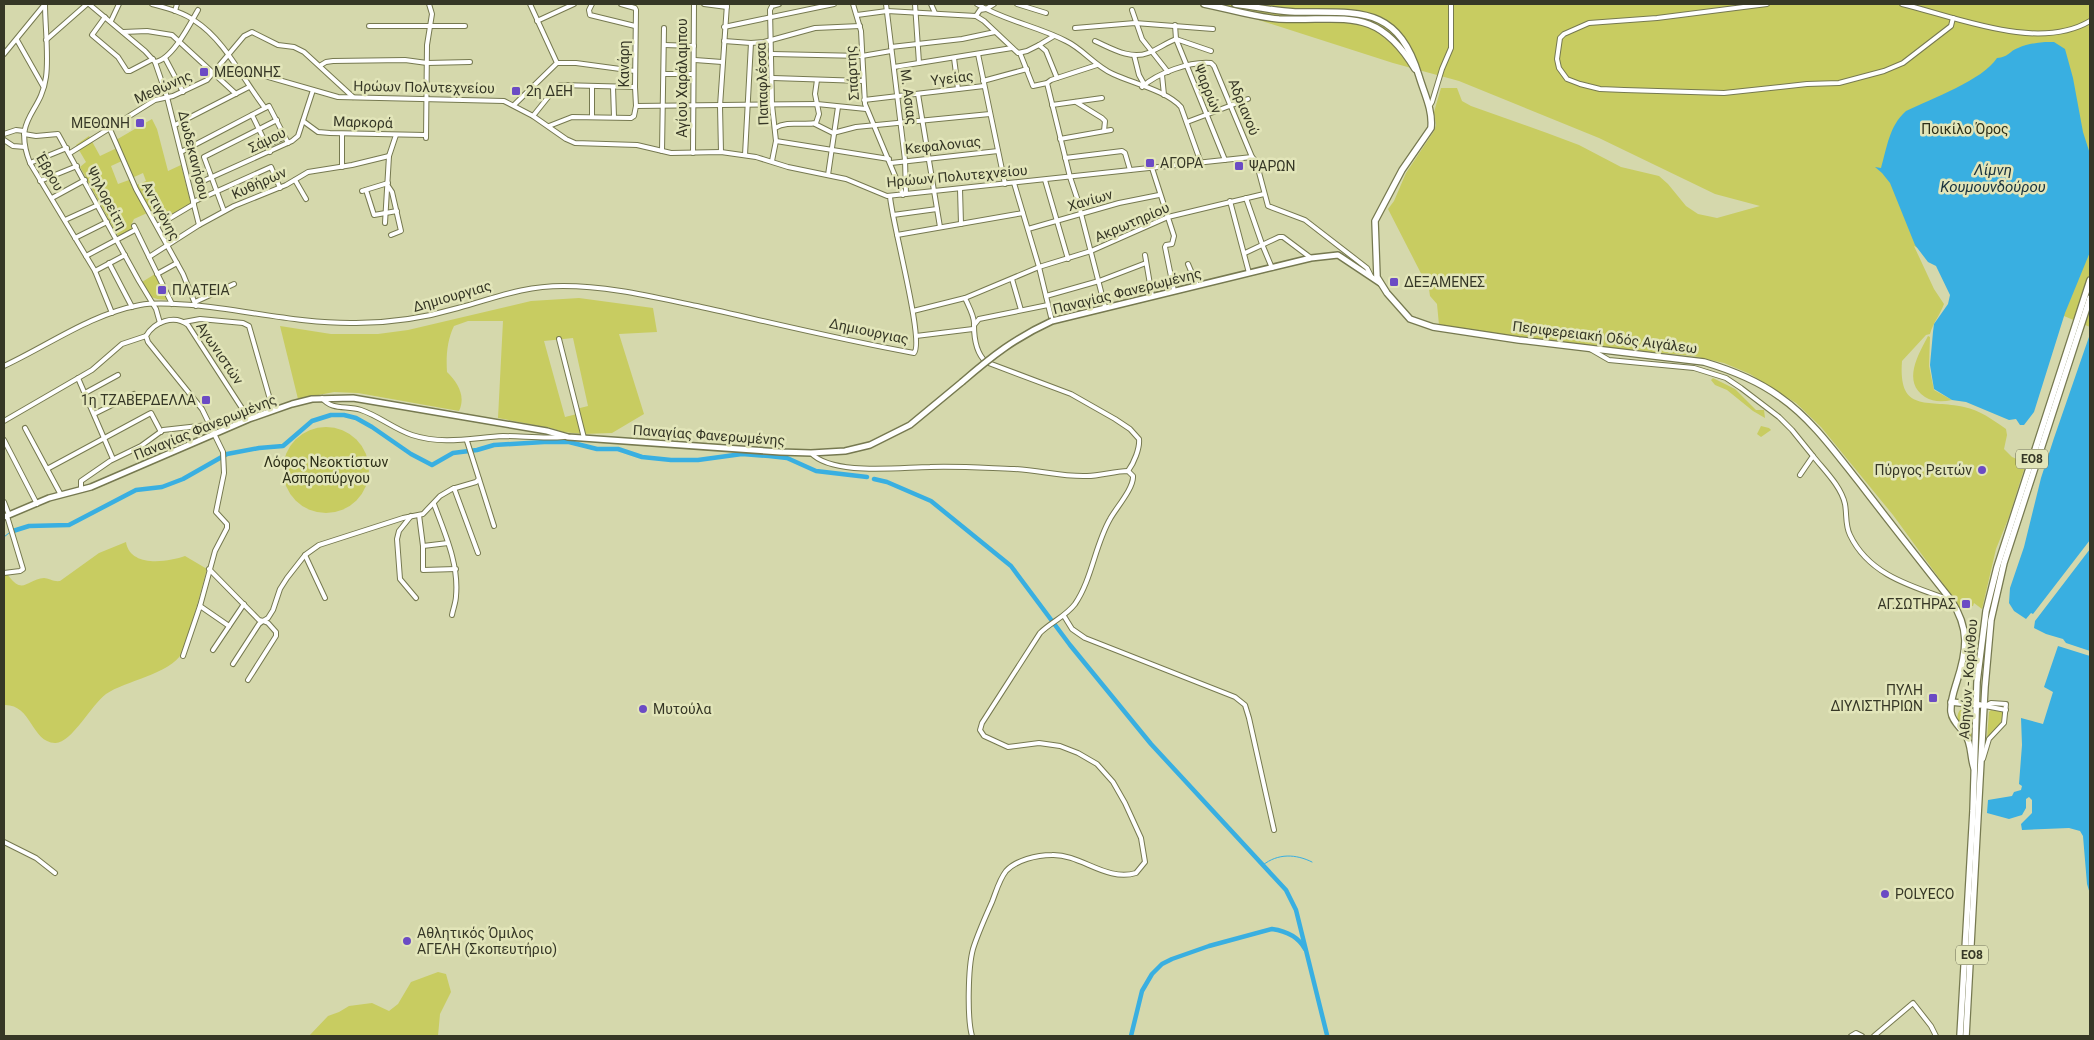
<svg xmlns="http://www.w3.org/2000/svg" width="2094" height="1040" viewBox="0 0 2094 1040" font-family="Roboto,sans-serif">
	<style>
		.green { fill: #c8cc61; fill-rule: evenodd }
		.water { fill: #39afe1 }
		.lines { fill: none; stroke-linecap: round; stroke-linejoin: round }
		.stream { stroke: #39afe1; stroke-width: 1 }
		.canal { stroke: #39afe1; stroke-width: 4.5 }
		.minor-casing { stroke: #767950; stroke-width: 6 }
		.major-casing { stroke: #767950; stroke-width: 8 }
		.highway-casing { stroke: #767950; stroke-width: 8 }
		.minor { stroke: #fff; stroke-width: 4 }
		.major { stroke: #fff; stroke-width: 5 }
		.highway { stroke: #fff; stroke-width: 5.5 }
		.major-bridge-casing { stroke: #767950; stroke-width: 8; stroke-linecap: butt }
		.major-bridge { stroke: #fff; stroke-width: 5 }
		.poi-dot { fill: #6b4bc4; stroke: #e2e5b9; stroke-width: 2 }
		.labels { text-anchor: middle; stroke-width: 5; stroke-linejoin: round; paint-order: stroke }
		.shield { fill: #e2e5b9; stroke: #6a6b52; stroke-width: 1 }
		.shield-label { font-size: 12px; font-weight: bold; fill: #363726 }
		.street-label { font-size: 14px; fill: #363726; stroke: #e2e5b9 }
		.poi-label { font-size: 14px; fill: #363726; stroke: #e2e5b9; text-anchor: start }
		.park-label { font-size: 14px; fill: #2d2f18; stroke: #e2e5b9 }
		.water-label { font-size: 15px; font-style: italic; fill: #18313d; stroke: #e2e5b9 }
	</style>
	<rect width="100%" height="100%" fill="#d5d8ac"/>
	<g class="green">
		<path d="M1209,4H2090V327L1984,282L1914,246L1934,289L1944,304C1940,315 1933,323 1930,334L1926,335L1902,361C1898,414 1927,399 1964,407C1980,410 1993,420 2006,429L2007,435L2004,449L2012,457L2026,463L2009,517L1996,549L1982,609L1974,603L1973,606L1959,608L1955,600L1893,515L1821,427L1796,403L1750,374L1724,363L1693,356L1562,343L1439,325L1437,304L1430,296L1429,289L1388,209L1394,201L1406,173L1434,131L1436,125L1434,112L1441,88H1457L1462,101L1471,106L1547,133L1579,145L1621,167L1659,176L1668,184L1686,206L1698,214L1717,218L1760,206L1715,194L1599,138L1459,81L1393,63Z"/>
		<path d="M152,119L157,129L168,171L181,165L191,204L164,219L156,209L134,219L131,225L133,229L118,236L80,167L86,162L76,145L89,136L100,156L119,147L116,140ZM124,160L132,178L143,173L146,181L132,187L129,180L118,184L111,166Z"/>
		<path d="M155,274L168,300C150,299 151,298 142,282Z"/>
		<path d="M579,298L653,308L657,332L619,334L644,414L612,433L583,434L563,432L551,428L498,418L503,321H468L454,326C447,340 446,357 447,372C458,383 466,396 459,411L358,393L334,392L298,399L280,326L331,334H378L408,330L531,301ZM573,338L588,406L576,409L577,414L565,417L544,341Z"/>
		<path d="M1928,336L1930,337L1929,366L1934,390L1952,400C1942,402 1933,402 1925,397C1902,382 1918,355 1928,336Z"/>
		<path d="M1713,378L1735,389L1756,410H1764L1765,418L1753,411L1727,390L1715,385L1711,380Z"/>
		<path d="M1761,426L1769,428L1771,430L1761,437L1757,434Z"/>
		<circle cx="326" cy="470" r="43"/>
		<path d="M126,542C130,568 168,562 185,556L207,569C201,590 196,611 189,632C187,638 186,647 182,653C170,674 125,681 106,694C92,704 71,744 55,743C31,742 32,704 4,705V575H8C23,596 27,579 44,578C48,578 54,582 60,581L99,553Z"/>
		<path d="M1960,710H1970L1972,712L1971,737C1965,728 1952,721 1960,710Z"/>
		<path d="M1991,710L2003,712C2003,725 1995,729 1987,738L1989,712Z"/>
		<path d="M438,972L446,974L451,992L440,1014L438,1036H309L328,1016L339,1012L349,1006L372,1003L389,1011L398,1004L411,982Z"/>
	</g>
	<g class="water">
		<path d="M2045,42H2054L2065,49L2073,78L2083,132L2090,154V252L2065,313L2034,412L2024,425H2020L2016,419L2009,420L1966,402L1952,400L1934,389L1930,365L1933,332L1934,324L1948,304L1950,295L1936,266L1928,262L1915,245L1890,183L1882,173L1875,167L1881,168C1887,148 1889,126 1906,111C1931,99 1983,80 1997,58C2009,57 2008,52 2018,48C2027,44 2035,43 2045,42Z"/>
		<path d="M2090,334V540L2033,614L2031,613L2026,619L2014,611L2009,603L2010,588L2024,547L2041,478L2054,438Z"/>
		<path d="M2090,549V651L2066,643L2063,639L2046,634L2034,628L2035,621Z"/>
		<path d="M2058,646L2090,656V894L2087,884L2083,836L2080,831L2069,828L2022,830L2021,824L2032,813V800L2029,797L2026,799V808L2022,815L2009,819L1987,813L1988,800L2012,796L2014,792L2021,790L2022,786L2019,784L2022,745L2021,718L2043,724L2053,692L2044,687Z"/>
	</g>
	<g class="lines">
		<g class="stream">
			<path d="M4,537L9,533"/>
			<path d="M1263,865C1278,853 1296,854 1312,862"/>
		</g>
		<g class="canal">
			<path d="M874,479L887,482L931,501L1011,566L1070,645L1151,744L1286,890L1296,910L1327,1035"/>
			<path d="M13,531L29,526L69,525L136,490L162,487L183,479L227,454L259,448L283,446L312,421L331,415H344L356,418L372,427L411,454L432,465L453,453L477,450L494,445L544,442H569L597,449H618L642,457L671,460H698L742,454L769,456L787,458L816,471L867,477"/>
			<path d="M1131,1036L1142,991L1152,974L1162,964L1172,959L1209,946L1272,929C1286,931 1298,936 1305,949"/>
		</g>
		<defs>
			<g id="minor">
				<path d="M45,4C45,26 49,56 46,77C41,115 12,117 30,163L95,271L112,313"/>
				<path d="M89,4L145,51L155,62L167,97L199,225"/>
				<path d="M152,4C166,8 183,12 195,21C225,40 243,80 265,108"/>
				<path d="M592,4L589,10L590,15L635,26"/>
				<path d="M704,4L727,7"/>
				<path d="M853,4L861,31L865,104L903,195"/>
				<path d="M886,4L905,160L906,194"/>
				<path d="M915,4L919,63"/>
				<path d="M931,4L935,13"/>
				<path d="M977,4C1005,21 1037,26 1066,41C1083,49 1095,66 1113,74C1132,83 1167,91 1181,107L1201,163"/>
				<path d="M1017,4L1046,13"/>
				<path d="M1767,4L1657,18L1589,23L1564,34L1560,38L1557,59L1559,68L1567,79L1580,84L1600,89L1624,90L1724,93L1807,84L1839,83L1884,71L1903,63L1951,26L1953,18"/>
				<path d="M1902,4C1956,17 2038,52 2090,21"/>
				<path d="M1132,10L1142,39L1168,72"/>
				<path d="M175,11L177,4"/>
				<path d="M857,15L887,11L976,16L984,21L1018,53L1027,51L1039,45L1046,51L1057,78"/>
				<path d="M976,16L980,10L986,9L994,4"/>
				<path d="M105,17L92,35L118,57L127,71H130L153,59"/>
				<path d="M111,21L119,4"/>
				<path d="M537,21L574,4"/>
				<path d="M1175,25L1176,39L1225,160"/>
				<path d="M369,26H465"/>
				<path d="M724,27L834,4"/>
				<path d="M1075,28L1135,23L1213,29"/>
				<path d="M123,32L147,31L172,35L236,94"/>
				<path d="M17,40L43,86"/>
				<path d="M46,40L87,4"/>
				<path d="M724,41L751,43L764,42L815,28L860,26"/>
				<path d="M1095,41C1111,48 1130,60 1148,53C1158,49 1166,43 1176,39L1211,51"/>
				<path d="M664,45L694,46"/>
				<path d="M1039,45L1054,36"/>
				<path d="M891,47L962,39L995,32"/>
				<path d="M1020,53L1033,86L1047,83"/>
				<path d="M4,54L45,4"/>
				<path d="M772,54L862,56L891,51"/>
				<path d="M978,54L1005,184"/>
				<path d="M1134,55L1139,75L1144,84"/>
				<path d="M165,58L183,92"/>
				<path d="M954,58L958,89"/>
				<path d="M695,60L722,62"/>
				<path d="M155,62C172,60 190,24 198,10"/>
				<path d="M557,63H576L635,71"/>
				<path d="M321,65L326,62L333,61L405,60L427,63L470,62"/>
				<path d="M1097,65L1051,80L1047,83L1070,177L1077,198L1105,307"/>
				<path d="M894,67L1012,48"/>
				<path d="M237,68L338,97L504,101L533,116L566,139L575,143L637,145L671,153L721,152L756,157L788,167L846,179L887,196L1252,157L1256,161L1268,206L1305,220L1367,268L1371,276"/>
				<path d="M664,74H693"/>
				<path d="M1162,75L1164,95"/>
				<path d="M773,78L863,81"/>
				<path d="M983,81L1027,69"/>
				<path d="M592,86V117"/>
				<path d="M613,87L614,117"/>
				<path d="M1142,87C1157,73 1191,61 1211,63L1214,66L1252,157"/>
				<path d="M918,94L940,227"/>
				<path d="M864,100L984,86"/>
				<path d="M1076,102L1102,118L1105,121L1104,131"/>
				<path d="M514,105L557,63L530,4"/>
				<path d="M1052,105L1102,98"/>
				<path d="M636,106L817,104L866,109"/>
				<path d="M1429,107L1432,102L1442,69L1451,48V4"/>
				<path d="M252,115L270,152"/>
				<path d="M533,116L557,86L560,85L635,87"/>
				<path d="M303,121L318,132L330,133L425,135"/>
				<path d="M1187,122L1248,99"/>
				<path d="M815,124L833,133L856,127L990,114"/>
				<path d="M175,125L249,87"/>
				<path d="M549,126L572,117L631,118L634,116L636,106L635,87L636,10L635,8L621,4"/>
				<path d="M109,127L136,189L183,274L196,306"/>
				<path d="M775,128C788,120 803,126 816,123L819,114L815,94L817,80"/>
				<path d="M4,134L16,130L24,131"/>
				<path d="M24,134L36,136L58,134L139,281L156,309L160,323"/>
				<path d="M426,138L427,45L432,14L429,4"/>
				<path d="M1060,139L1111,130"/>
				<path d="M4,140L13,146L25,147"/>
				<path d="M776,141L889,159"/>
				<path d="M267,145L285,137"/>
				<path d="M662,151L664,28"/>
				<path d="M181,152L269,106L288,143"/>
				<path d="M721,152L720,106L727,4"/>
				<path d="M70,153L155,100L173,96L207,80L244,36L252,32L278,45L294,47L304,52L353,97"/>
				<path d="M693,153L694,4"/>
				<path d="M745,155L751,43"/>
				<path d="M1065,158L1122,151L1125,153L1130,170"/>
				<path d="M772,161L776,141L772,105L770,10L772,6L779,4"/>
				<path d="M30,163L67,148"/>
				<path d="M891,163L998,151"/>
				<path d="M342,167V134"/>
				<path d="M1152,168L1174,236L1172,244L1166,245L1165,247L1174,291"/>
				<path d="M828,175L838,107"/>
				<path d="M295,180L306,199"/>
				<path d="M1045,180L1068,259"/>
				<path d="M40,181L77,166"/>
				<path d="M201,182L292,141L298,136L313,90"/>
				<path d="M1014,183L1039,267L1052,321"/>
				<path d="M388,186L392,192L401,231L391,235"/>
				<path d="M960,189L961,224"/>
				<path d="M366,190L374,215L397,211"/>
				<path d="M362,191L388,183"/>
				<path d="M52,198L85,180"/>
				<path d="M1246,198L1262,244L1272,268"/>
				<path d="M1230,201L1249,273"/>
				<path d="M193,202L271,167L280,188"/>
				<path d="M224,211L204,157L277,120"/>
				<path d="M893,215L937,209"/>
				<path d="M65,220L98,205"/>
				<path d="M385,223L389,156L396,135"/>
				<path d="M134,226L172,304"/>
				<path d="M157,226L194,204"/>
				<path d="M1028,229L1119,203L1159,195"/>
				<path d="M897,235L1023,213"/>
				<path d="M75,238L107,222"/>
				<path d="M1245,253L1279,237H1283L1311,258"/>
				<path d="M1145,255L1152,296"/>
				<path d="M86,256L135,230"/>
				<path d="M149,257L199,225L234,206L286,185L308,172L352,165L389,156"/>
				<path d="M109,263L132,307"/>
				<path d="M1188,264L1197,285"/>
				<path d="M95,271L125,255"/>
				<path d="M157,274L177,263"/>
				<path d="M1012,279L1021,310"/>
				<path d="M1046,296L1099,281L1146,263"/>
				<path d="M965,298C968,305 975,317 974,325C974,338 976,353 986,362L1071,394L1115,419L1130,429L1139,439C1140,448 1134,463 1128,471"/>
				<path d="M195,302L234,284"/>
				<path d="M913,311L965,298L1039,267L1091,251L1168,217L1264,194"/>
				<path d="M184,322L200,319L243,323L249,326L273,410"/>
				<path d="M975,324L979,319L1048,305"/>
				<path d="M916,336L973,329"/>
				<path d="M559,339L584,438"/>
				<path d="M1590,349L1609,360L1694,368L1726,378L1741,388L1779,417L1792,430L1813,456L1800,475"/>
				<path d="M4,366C49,345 91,314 140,305C157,302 175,304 192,305C247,310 300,324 356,323C390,323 424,318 458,308C495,298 523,286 563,286C608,286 653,297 697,306C769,322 841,340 914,353C925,342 891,219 890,196"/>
				<path d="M78,378L113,459"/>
				<path d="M85,393L118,375"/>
				<path d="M322,398C332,411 347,405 361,410C379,416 394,429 412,435C443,445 471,438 503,436C523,436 543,439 564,437"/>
				<path d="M94,414L134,394"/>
				<path d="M4,421L92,370L122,344L146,336"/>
				<path d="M25,428L61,495"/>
				<path d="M4,440L37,504"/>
				<path d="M467,441L494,526"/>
				<path d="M811,453C832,476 901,467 930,467C958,466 986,468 1014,469C1039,470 1062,477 1087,476C1101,476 1114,471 1128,471L1133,476C1134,488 1116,508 1110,519C1095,545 1092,579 1075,604C1065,617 1051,622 1040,633L982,723L980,730L984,736L1008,747L1039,743L1060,746L1078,753L1097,764L1113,782L1125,803L1141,838L1145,862L1136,873C1106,882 1081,854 1052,855C1037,855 1016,860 1006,871C999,880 996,892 992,902C985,918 978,933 973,949C968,967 967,1018 972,1036"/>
				<path d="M1813,456C1824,470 1841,486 1845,504C1847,515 1845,525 1850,535C1869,575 1911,586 1950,600"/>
				<path d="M47,469L149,414L151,413L161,432"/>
				<path d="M454,488L478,553"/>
				<path d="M81,490V481L110,461L141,446L163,430L208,425"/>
				<path d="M4,502L9,515"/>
				<path d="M434,504C445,534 459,564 456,596C456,602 453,609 452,615"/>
				<path d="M419,515L423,546V570L456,569"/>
				<path d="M411,516L399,531L397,539L400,579L416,598"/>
				<path d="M423,546L448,543"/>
				<path d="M305,555L325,598"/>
				<path d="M209,569L259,620L263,621L268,618L273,610L280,589L287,578L305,555L319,545L403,518L423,514L440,496L452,489L476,482L479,479"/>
				<path d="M4,573L20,571L23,569L7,516"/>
				<path d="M200,606L229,626"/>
				<path d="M1064,616L1072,629L1085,638L1235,697L1245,705L1249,718L1274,830"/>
				<path d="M213,650L244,604"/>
				<path d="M183,656L200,606L215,551L227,528V524L216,512L224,473L223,452L202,409L148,342L146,336C154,322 174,314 188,325L249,419"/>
				<path d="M233,664L259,624L263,621L268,623L276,632V636L248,680"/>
				<path d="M1985,706L2006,710"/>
				<path d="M1983,759L1989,739L2004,723L2006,704L1991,703L1985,706"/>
				<path d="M4,842L36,858L55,873"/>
				<path d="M1851,1036L1856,1033L1862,1036"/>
				<path d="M1874,1036L1913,1003L1931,1026L1936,1036"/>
			</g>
			<g id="major">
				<path d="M1052,321L1311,258L1338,255L1380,283"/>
				<path d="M4,517L49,498L91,487L249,419L292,404L312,399L353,398L547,431L568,437L780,452L811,453L845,451L870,445L910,425L962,382"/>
			</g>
			<g id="highway">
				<path d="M1204,4C1229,9 1254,17 1279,19C1343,22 1376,4 1415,69"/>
				<path d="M1235,4C1255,7 1275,11 1295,12C1358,13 1397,4 1419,76C1424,93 1433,110 1431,128L1402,170L1375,221L1377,277L1387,293L1410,319L1433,327L1519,340L1704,362C1731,370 1757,380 1780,397C1813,420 1837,455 1862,486C1891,524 1921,562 1951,600C1970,629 1967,650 1957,681C1954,691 1950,701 1951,712C1952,721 1960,727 1965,734C1972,744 1970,757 1974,768"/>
				<path d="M1951,702L1980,705"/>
				<path d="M1960,1036L1973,811L1977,682L1986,611L1997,567L2090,280"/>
				<path d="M1966,1036L1985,687L1991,620L2004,563L2090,298"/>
			</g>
		</defs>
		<use href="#minor" class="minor-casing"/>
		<use href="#major" class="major-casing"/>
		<use href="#highway" class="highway-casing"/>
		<use href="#minor" class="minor"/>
		<use href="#major" class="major"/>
		<use href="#highway" class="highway"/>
		<defs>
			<path id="major-bridge" d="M962,382C992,356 1015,338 1052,321"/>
		</defs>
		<use href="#major-bridge" class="major-bridge-casing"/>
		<use href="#major-bridge" class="major-bridge"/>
	</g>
	<g class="poi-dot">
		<rect x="199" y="67" width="10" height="10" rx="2.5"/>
		<rect x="511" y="86" width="10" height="10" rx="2.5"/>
		<rect x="135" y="118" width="10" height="10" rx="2.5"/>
		<rect x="1145" y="158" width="10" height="10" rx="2.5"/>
		<rect x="1234" y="161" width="10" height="10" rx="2.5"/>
		<rect x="1389" y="277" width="10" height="10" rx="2.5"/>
		<rect x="157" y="285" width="10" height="10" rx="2.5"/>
		<rect x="201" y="395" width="10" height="10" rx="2.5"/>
		<circle cx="1982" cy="470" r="5"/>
		<rect x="1961" y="599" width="10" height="10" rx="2.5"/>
		<rect x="1928" y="693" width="10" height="10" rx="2.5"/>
		<circle cx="643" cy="709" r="5"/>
		<circle cx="1885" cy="894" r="5"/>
		<circle cx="407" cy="941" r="5"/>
	</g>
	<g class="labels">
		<g class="shield">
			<rect x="2016" y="449.5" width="32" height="19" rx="4"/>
			<rect x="1956" y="945.5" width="32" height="19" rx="4"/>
		</g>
		<g class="shield-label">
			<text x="2032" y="463">ΕΟ8</text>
			<text x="1972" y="959">ΕΟ8</text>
		</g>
		<g class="street-label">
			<text transform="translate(624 64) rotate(-90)" y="5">Κανάρη</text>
			<text transform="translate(852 73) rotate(-94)" y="5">Σπάρτης</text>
			<text transform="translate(682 78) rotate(-90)" y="5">Αγίου Χαράλαμπου</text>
			<text transform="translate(952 78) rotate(-7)" y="5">Υγείας</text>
			<text transform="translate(762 84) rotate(-92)" y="5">Παπαφλέσσα</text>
			<text transform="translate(163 87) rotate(-24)" y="5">Μεθώνης</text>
			<text transform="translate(424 87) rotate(1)" y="5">Ηρώων Πολυτεχνείου</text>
			<text transform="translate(1208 89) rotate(68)" y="5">Ψαρρών</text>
			<text transform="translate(909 97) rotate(83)" y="5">Μ. Ασιας</text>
			<text transform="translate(1244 107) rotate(68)" y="5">Αδριανού</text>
			<text transform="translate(363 122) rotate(2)" y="5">Μαρκορά</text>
			<text transform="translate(267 140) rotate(-26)" y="5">Σάμου</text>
			<text transform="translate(943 145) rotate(-6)" y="5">Κεφαλονιας</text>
			<text transform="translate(194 155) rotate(76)" y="5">Δωδεκανήσου</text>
			<text transform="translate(50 172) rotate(60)" y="5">Έβρου</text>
			<text transform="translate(957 176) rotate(-5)" y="5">Ηρώων Πολυτεχνείου</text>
			<text transform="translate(259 183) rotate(-24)" y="5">Κυθήρων</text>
			<text transform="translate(107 198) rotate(62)" y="5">Ψηλορείτη</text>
			<text transform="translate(1090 200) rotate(-16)" y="5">Χανίων</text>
			<text transform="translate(161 211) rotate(62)" y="5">Αντιγόνης</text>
			<text transform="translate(1132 222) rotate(-23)" y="5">Ακρωτηρίου</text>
			<text transform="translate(1127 291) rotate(-14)" y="5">Παναγίας Φανερωμένης</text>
			<text transform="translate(452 296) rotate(-16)" y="5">Δημιουργιας</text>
			<text transform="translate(869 331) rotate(12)" y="5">Δημιουργιας</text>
			<text transform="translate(1605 337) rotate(7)" y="5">Περιφερειακή Οδός Αιγάλεω</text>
			<text transform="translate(220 353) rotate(56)" y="5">Αγωνιστών</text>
			<text transform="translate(205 427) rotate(-22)" y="5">Παναγίας Φανερωμένης</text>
			<text transform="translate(709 435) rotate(4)" y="5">Παναγίας Φανερωμένης</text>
			<text transform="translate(1968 679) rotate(-86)" y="5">Αθηνών - Κορίνθου</text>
		</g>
		<g class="poi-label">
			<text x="214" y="77">ΜΕΘΩΝΗΣ</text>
			<text x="526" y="96">2η ΔΕΗ</text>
			<text x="130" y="128" text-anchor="end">ΜΕΘΩΝΗ</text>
			<text x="1160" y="168">ΑΓΟΡΑ</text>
			<text x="1249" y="171">ΨΑΡΩΝ</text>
			<text x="1404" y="287">ΔΕΞΑΜΕΝΕΣ</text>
			<text x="172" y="295">ΠΛΑΤΕΙΑ</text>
			<text x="196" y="405" text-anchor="end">1η ΤΖΑΒΕΡΔΕΛΛΑ</text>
			<text x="1972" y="475" text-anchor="end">Πύργος Ρειτών</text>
			<text x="1956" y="609" text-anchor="end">ΑΓ.ΣΩΤΗΡΑΣ</text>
			<text x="1923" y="695" text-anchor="end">ΠΥΛΗ<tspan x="1923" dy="16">ΔΙΥΛΙΣΤΗΡΙΩΝ</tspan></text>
			<text x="653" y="714">Μυτούλα</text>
			<text x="1895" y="899">POLYECO</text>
			<text x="417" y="938">Αθλητικός Όμιλος<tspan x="417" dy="16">ΑΓΕΛΗ (Σκοπευτήριο)</tspan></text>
		</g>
		<g class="park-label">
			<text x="1965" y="134">Ποικίλο Όρος</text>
			<text x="326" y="467">Λόφος Νεοκτίστων<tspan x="326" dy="16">Ασπροπύργου</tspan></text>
		</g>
		<g class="water-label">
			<text x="1993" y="175">Λίμνη<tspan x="1993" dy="17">Κουμουνδούρου</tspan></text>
		</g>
	</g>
	<rect width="2094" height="1040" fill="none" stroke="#363726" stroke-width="10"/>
</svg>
